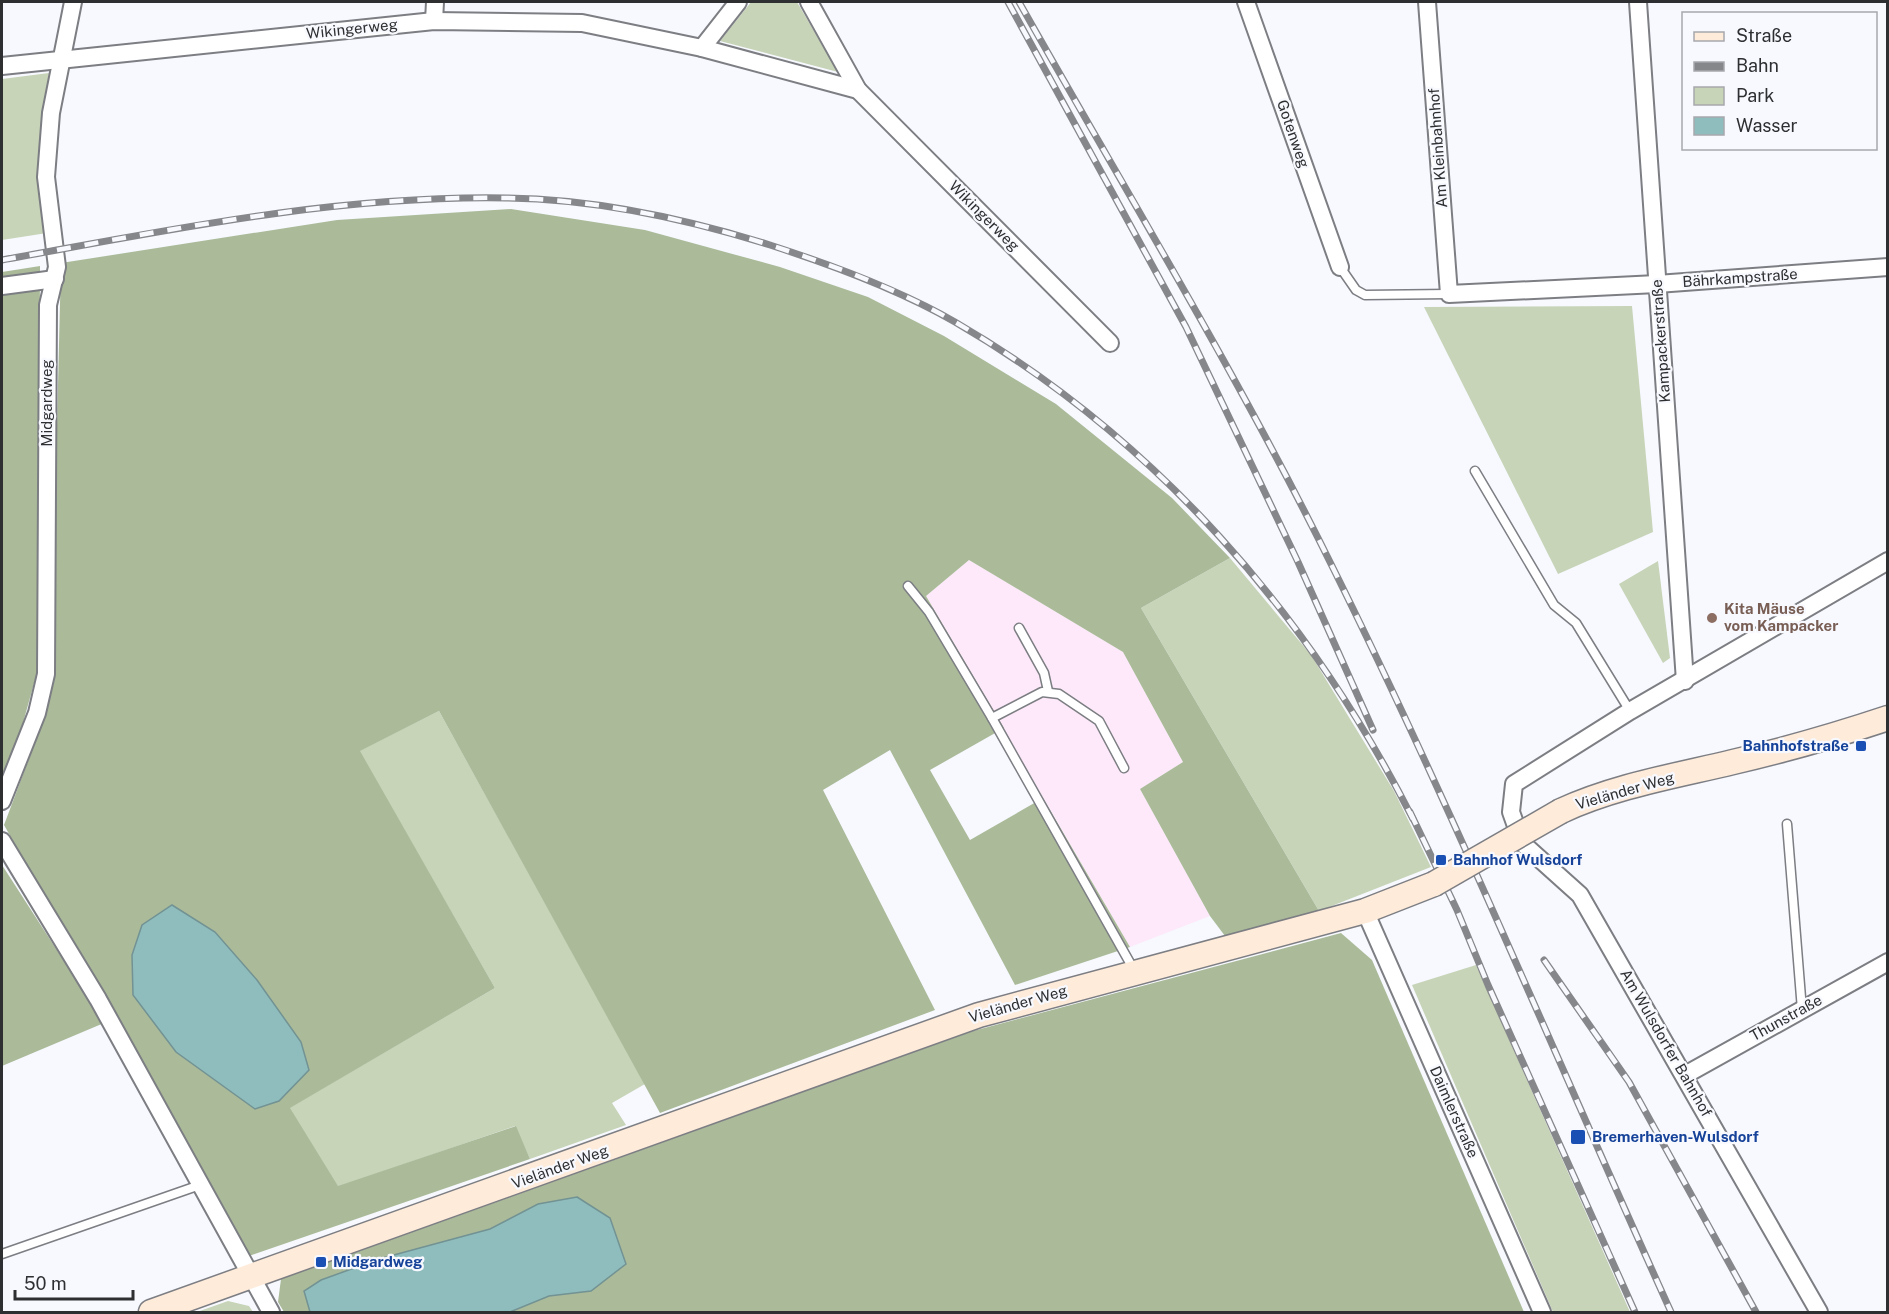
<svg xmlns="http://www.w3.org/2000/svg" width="1889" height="1314" viewBox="0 0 1889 1314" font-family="'Public Sans',sans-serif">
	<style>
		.industrial { fill: #fde9f9 }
		.green { fill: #c7d4b8 }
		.forest { fill: #abbb9a }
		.water { fill: #8fbdbd; stroke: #729293; stroke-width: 1.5 }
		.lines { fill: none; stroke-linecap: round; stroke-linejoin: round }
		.lane-casing { stroke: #7c7e83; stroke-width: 11 }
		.street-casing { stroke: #7c7e83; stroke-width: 20 }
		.secondary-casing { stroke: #7c7e83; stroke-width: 27 }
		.lane { stroke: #fff; stroke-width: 8 }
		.street { stroke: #fff; stroke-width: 16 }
		.secondary { stroke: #feebda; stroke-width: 24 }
		.rail-casing { stroke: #86878b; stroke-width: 7 }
		.rail { stroke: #f7f9ff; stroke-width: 4.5; stroke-dasharray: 14; stroke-linecap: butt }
		.secondary-bridge-casing { stroke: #7c7e83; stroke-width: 27; stroke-linecap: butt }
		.secondary-bridge { stroke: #feebda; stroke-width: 24 }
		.education-dot { fill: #8d6e63; stroke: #f7f9ff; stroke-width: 2 }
		.transit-dot { fill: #1a4fb4; stroke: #f7f9ff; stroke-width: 2 }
		.labels { text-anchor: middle; stroke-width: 4.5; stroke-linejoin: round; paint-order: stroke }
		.street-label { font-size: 15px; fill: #2e2f31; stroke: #f7f9ff }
		.education-label { font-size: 15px; font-weight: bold; fill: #785e54; stroke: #f7f9ff; text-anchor: start }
		.transit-label { font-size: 15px; font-weight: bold; fill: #164399; stroke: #f7f9ff; text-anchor: start }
	</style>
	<rect width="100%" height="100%" fill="#f7f9ff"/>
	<path class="industrial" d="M969,560L1123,652L1183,762L1140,789L1210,916L1130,947L926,596Z"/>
	<g class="green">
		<path d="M751,2H797L838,72L720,41Z"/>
		<path d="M49,73L37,176L47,233L2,240V79Z"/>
		<path d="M1632,306L1653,532L1558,574L1424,307Z"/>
		<path d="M1230,558L1311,655L1394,791L1431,867L1319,911L1141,608Z"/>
		<path d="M1658,561L1670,658L1663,663L1619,584Z"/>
		<path d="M439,711L645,1084L612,1103L626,1125L530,1159L515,1126L338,1187L289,1108L495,988L359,751Z"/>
		<path d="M1476,965L1630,1312H1553L1412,985Z"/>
		<path d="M228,1301L249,1306L253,1312H197Z"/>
	</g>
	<g class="forest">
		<path d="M511,209L645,230L780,267L868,297L944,336L1056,404L1172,498L1230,558L1141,608L1319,911L1225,936L1210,916L1140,789L1183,762L1123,652L969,560L926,596L1004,728L930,770L970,840L1043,798L1130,947L1015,985L890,750L823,790L935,1010L660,1113L439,711L360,751L495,988L290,1108L338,1186L516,1126L530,1159L249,1256L4,825L44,719L51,670L61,263L337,220Z"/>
		<path d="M40,266L38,669L16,748L2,786V272Z"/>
		<path d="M2,865L104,1023L2,1066Z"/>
		<path d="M1341,933L1372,960L1524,1312H284L278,1302L281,1279L973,1031Z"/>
	</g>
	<g class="water">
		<path d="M172,905L215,932L257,980L301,1042L309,1070L279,1101L255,1109L176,1052L133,995L132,955L142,925Z"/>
		<path d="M577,1197L610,1218L626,1264L591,1291L549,1296L510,1312H310L304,1291L321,1280L379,1259L490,1229L538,1204Z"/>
	</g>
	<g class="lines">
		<defs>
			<g id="lane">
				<path d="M1340,267L1356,290L1365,295L1449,294"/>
				<path d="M1475,471L1554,605L1576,623L1630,711"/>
				<path d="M908,586L929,612L992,718L1134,970"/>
				<path d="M1019,628L1044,673L1048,691"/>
				<path d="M992,718L1042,692L1059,694L1099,721L1124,768"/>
				<path d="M1787,824L1802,1010"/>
				<path d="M2,1254L200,1185"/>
			</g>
			<g id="street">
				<path d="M809,2L858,90L1110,343"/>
				<path d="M1246,2L1340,267"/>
				<path d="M1427,2L1449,294L1657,284L1888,267"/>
				<path d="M1638,2L1685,681"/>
				<path d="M434,21L435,2"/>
				<path d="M702,48L738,2"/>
				<path d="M2,66L434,21L582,23L702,48L858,90"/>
				<path d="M2,286L55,279"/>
				<path d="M2,801L37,713L46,674L48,305L57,267L46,177L51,113L73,2"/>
				<path d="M2,841L98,999L271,1312"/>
				<path d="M1365,911L1542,1312"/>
				<path d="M1685,1075L1888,962"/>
				<path d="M1819,1312L1580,895L1522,843L1511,812L1514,784L1630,711L1888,561"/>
			</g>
			<g id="secondary">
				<path d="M1561,811C1615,786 1675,776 1733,762C1785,750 1837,735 1888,718"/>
				<path d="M151,1312L979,1015L1365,911L1434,884"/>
			</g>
		</defs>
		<use href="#lane" class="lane-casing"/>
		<use href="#street" class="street-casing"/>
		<use href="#secondary" class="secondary-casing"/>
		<use href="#lane" class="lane"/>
		<use href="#street" class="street"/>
		<use href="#secondary" class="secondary"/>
		<defs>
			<g id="rail">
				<path d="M1008,2L1186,327L1298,562L1373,730"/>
				<path d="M1019,2C1125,190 1238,375 1333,568C1454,812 1559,1065 1671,1312"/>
				<path d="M2,260C168,230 337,195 507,198C594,199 687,219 770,245C832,265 898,289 955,322C1155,438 1309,614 1413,819"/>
				<path d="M1410,812L1457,910L1488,985L1635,1312"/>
				<path d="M1544,960L1629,1082L1756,1312"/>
			</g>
		</defs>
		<use href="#rail" class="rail-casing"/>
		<use href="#rail" class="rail"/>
		<defs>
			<path id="secondary-bridge" d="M1434,884L1561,811"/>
		</defs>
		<use href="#secondary-bridge" class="secondary-bridge-casing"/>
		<use href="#secondary-bridge" class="secondary-bridge"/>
	</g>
	<circle class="education-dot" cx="1712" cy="618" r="6"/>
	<g class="transit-dot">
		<rect x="1855" y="740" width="12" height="12" rx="3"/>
		<rect x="1435" y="854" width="12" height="12" rx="3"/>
		<rect x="1570" y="1129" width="16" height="16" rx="3"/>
		<rect x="315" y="1256" width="12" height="12" rx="3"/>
	</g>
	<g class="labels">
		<g class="street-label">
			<text transform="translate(352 29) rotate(-6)" y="5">Wikingerweg</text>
			<text transform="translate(1293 134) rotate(71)" y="5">Gotenweg</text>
			<text transform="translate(1438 148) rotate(-94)" y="5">Am Kleinbahnhof</text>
			<text transform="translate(984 216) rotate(45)" y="5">Wikingerweg</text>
			<text transform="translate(1740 278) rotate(-4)" y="5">Bährkampstraße</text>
			<text transform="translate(1661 341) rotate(-94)" y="5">Kampackerstraße</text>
			<text transform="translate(47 403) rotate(-90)" y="5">Midgardweg</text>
			<text transform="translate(1625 791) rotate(-16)" y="5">Vieländer Weg</text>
			<text transform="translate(1018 1004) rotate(-16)" y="5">Vieländer Weg</text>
			<text transform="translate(1786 1018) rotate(-29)" y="5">Thunstraße</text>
			<text transform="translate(1666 1043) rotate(60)" y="5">Am Wulsdorfer Bahnhof</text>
			<text transform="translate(1454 1112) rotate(66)" y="5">Daimlerstraße</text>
			<text transform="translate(560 1167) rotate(-20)" y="5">Vieländer Weg</text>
		</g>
		<g class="education-label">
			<text x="1724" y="614">Kita Mäuse<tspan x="1724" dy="17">vom Kampacker</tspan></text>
		</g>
		<g class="transit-label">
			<text x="1849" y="751" text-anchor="end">Bahnhofstraße</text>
			<text x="1453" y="865">Bahnhof Wulsdorf</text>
			<text x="1592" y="1142">Bremerhaven-Wulsdorf</text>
			<text x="333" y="1267">Midgardweg</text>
		</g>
	</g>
	<rect width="1889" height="1314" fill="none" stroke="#2e2f31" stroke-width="6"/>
	<rect x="1682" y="12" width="195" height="138" fill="#f7f9ff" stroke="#a7a8ad" stroke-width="1.5"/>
	<rect x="1694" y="32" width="30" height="9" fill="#feebda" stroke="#a7a8ad" stroke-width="1.5"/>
	<text x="1736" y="42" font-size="18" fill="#2e2f31">Straße</text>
	<rect x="1694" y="62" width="30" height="9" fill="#86878b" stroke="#a7a8ad" stroke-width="1.5"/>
	<text x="1736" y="72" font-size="18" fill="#2e2f31">Bahn</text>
	<rect x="1694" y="87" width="30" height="18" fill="#c7d4b8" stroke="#a7a8ad" stroke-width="1.5"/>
	<text x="1736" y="102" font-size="18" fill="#2e2f31">Park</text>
	<rect x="1694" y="117" width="30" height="18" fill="#8fbdbd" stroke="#a7a8ad" stroke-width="1.5"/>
	<text x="1736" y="132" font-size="18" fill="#2e2f31">Wasser</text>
	<path d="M15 1290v9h118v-9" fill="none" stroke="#2e2f31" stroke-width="3"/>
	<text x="24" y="1290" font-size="18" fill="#2e2f31" stroke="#f7f9ff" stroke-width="4.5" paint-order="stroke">50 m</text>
</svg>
